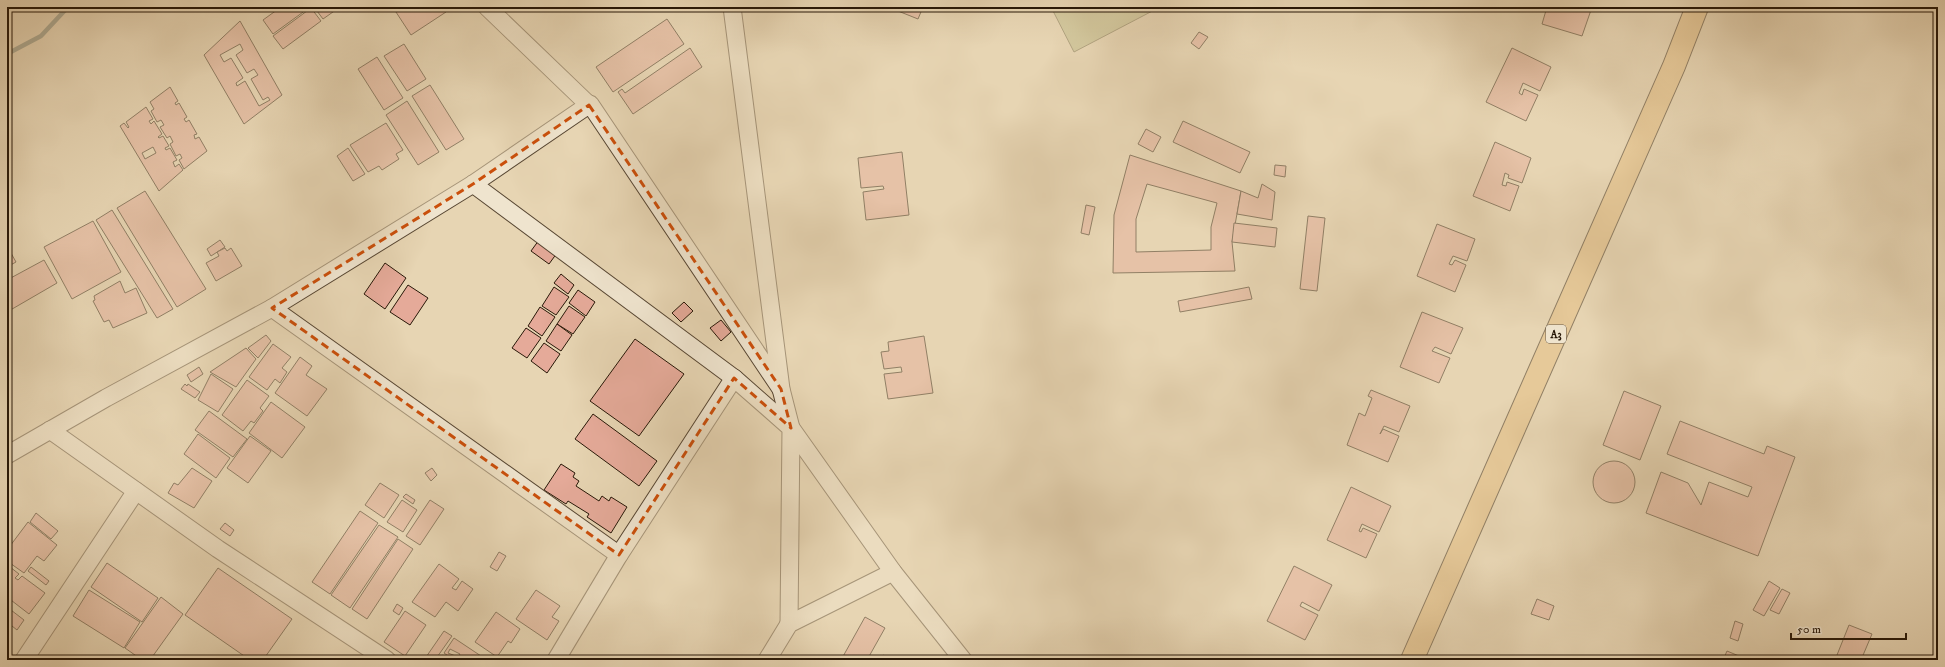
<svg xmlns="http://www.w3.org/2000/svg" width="1945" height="667" viewBox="0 0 1945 667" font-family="'IM FELL DW Pica',serif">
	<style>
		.green { fill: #bdbb88; stroke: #726a48 }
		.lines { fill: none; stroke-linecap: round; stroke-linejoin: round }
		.stream { stroke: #6b786d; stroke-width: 4.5 }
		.building { fill: #e5aa99; stroke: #281808; fill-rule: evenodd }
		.minor-casing { stroke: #584733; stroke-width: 19 }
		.highway-casing { stroke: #281808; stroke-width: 24 }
		.minor { stroke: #efe4ce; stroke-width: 17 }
		.highway { stroke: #e4ba7a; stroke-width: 22 }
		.marked { fill: none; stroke: #cb4f0b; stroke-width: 3; stroke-dasharray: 8 5; stroke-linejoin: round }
		.labels { text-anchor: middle; stroke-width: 4; stroke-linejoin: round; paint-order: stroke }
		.shield { fill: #efe4ce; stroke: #645543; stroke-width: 1 }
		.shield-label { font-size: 11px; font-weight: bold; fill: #281808 }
	</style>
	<rect width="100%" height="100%" fill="#e7d5b3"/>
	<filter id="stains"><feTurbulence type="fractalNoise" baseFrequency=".005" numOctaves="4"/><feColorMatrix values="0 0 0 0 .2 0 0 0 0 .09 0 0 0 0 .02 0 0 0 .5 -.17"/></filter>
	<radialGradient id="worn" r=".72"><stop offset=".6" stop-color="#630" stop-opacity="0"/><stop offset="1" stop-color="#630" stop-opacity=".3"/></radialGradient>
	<path class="green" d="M1051,7H1160L1074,52Z"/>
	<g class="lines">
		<path class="stream" d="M7,54L41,36L68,7"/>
	</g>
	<g class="building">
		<path d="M281,7H310L273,34L263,20Z"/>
		<path d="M314,7H340L323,19Z"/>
		<path d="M398,7H443L446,12L411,35L394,9Z"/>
		<path d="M888,7H923L918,19Z"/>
		<path d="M1547,7H1573L1572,10H1575L1576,7H1580L1591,10L1582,36L1542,24Z"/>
		<path d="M311,8L321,21L283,49L273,36Z"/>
		<path d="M667,19L684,44L613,92L596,67Z"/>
		<path d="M240,21L282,95L244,124L204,55ZM240,44L243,50L236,55L247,73L254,69L258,75L251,79L263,100L268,97L270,100L259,106L245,81L237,86L236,83L243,78L231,58L224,62L220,55Z"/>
		<path d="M1199,32L1208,37L1199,49L1191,43Z"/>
		<path d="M404,44L426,79L407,91L384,56Z"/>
		<path d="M690,48L702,67L633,114L618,92L622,89L625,93Z"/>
		<path d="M1512,48L1551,67L1540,91L1523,83L1519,93L1522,95L1524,89L1538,95L1526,121L1486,102Z"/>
		<path d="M377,57L403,98L384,110L358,69Z"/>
		<path d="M430,85L464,139L446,150L412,96Z"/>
		<path d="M170,87L178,101L175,103L176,105L179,103L187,117L184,119L186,122L189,120L197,134L194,135L195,139L199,137L207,151L184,169L179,160L182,158L180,154L176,156L170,144L173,142L170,136L167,138L160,127L164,125L161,120L157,122L151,111L154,109L150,102Z"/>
		<path d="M407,101L439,152L418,165L386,115Z"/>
		<path d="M146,107L153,119L149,121L151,124L154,121L162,134L158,137L159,138L163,136L169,146L165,148L166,150L170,148L177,160L173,162L175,167L179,164L183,170L159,191L120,126L124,123L128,128L129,127L126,122ZM153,147L156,153L145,159L142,153Z"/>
		<path d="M1183,121L1250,152L1240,173L1173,142Z"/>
		<path d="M386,123L403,150L396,154L399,159L382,170L379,166L368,172L350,145Z"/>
		<path d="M1146,129L1161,137L1153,152L1138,144Z"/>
		<path d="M1495,142L1531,158L1522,183L1508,178L1509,175L1505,173L1502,185L1506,186L1507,182L1519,186L1510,211L1473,196Z"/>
		<path d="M348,148L365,174L353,181L337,156Z"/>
		<path d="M902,152L909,215L866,220L863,192L884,189L883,186L861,188L858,158Z"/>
		<path d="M1130,155L1241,191L1232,242L1235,271L1113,273L1114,215ZM1147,184L1217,203L1211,227V250L1136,252V219Z"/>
		<path d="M1275,165L1286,166L1285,177L1274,175Z"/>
		<path d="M1262,184L1275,192L1272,220L1237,214L1241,191L1258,198Z"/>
		<path d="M145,191L206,289L177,307L117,208Z"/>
		<path d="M1086,205L1095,207L1089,235L1081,233Z"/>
		<path d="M112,210L173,309L157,318L96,220Z"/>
		<path d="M1308,216L1325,218L1317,291L1300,289Z"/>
		<path d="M93,221L121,272L72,299L44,247Z"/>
		<path d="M1234,223L1277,228L1275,247L1232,242Z"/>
		<path d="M1437,224L1475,239L1467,261L1453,256L1449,264L1452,265L1455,260L1466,265L1455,292L1417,276Z"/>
		<path d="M220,240L225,247L211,256L207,249Z"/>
		<path d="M539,240L557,253L549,264L531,251Z"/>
		<path d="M7,246L16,262L7,267Z"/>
		<path d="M225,248L227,251L231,248L242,266L216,281L206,263L219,256L217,252Z"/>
		<path d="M44,260L57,283L7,312V280Z"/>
		<path d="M385,263L406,278L385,309L364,294Z"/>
		<path d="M561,274L574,285L568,294L554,283Z"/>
		<path d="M120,281L125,293L136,288L147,313L113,328L109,320L104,322L93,301L95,300L94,296Z"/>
		<path d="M408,285L428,298L410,325L390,312Z"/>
		<path d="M554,287L569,297L556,315L542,306Z"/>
		<path d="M1249,287L1252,299L1180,312L1178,301Z"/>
		<path d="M578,290L595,302L586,316L569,303Z"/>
		<path d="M684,302L693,311L681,322L672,313Z"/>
		<path d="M569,306L585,317L573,334L557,324Z"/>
		<path d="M540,307L555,317L542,336L528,326Z"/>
		<path d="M1422,312L1463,328L1451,354L1435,347L1432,351L1450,358L1439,383L1400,367Z"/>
		<path d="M721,320L731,332L721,341L710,328Z"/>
		<path d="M557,324L572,335L561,351L546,341Z"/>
		<path d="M526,328L541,338L527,358L512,348Z"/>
		<path d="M266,335L271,341L258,358L248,348Z"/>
		<path d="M924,336L933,393L888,399L884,374L902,372L901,367L884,369L881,352L889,351L888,342Z"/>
		<path d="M635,339L684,374L639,436L590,401Z"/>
		<path d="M544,343L560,354L547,373L531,361Z"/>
		<path d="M273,344L291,357L282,368L287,372L280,383L275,379L267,390L249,377Z"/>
		<path d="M246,348L256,359L236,387L210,372Z"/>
		<path d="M300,357L312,366L306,375L327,389L307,416L275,393Z"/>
		<path d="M199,367L203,374L191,382L187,375Z"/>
		<path d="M211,374L233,389L218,412L198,400Z"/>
		<path d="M247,380L269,396L260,408L263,411L254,423L251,421L243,431L222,415Z"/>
		<path d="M185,384L187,386L188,384L200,392L195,398L181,389Z"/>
		<path d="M1371,390L1410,406L1399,432L1384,426L1380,434L1383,429L1399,436L1388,462L1347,445L1359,413L1365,416L1372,398L1368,396Z"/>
		<path d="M1624,391L1661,406L1640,460L1603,445Z"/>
		<path d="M271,402L305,427L282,458L249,433Z"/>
		<path d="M209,411L247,439L233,457L195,430Z"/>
		<path d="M593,414L657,461L639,486L575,439Z"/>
		<path d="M1680,421L1764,454L1767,446L1795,457L1758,556L1646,513L1661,472L1688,483L1701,505L1709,482L1748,497L1752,487L1667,454Z"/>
		<path d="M198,434L230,458L216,478L184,454Z"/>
		<path d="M250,436L271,451L248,483L227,468Z"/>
		<circle cx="1614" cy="482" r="21"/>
		<path d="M561,464L575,473L573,477L579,481L576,486L599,501L602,496L609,501L611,497L627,507L611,533L587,517L589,514L568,501L566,504L544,490Z"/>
		<path d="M192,468L212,481L194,508L168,493L174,483L178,485Z"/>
		<path d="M432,468L437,475L431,481L425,473Z"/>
		<path d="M380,483L399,495L384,518L365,505Z"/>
		<path d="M1351,487L1391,506L1379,532L1362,524L1359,531L1361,532L1363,528L1377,534L1366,558L1327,540Z"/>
		<path d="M406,494L415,500L413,504L403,497Z"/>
		<path d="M402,500L417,510L403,532L387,522Z"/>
		<path d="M430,500L444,509L420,545L406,536Z"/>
		<path d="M360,511L378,523L330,594L312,582Z"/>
		<path d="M36,513L58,531L51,539L30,522Z"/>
		<path d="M28,522L57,545L44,561L37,556L24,573L7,561V550Z"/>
		<path d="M225,523L234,530L230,536L220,529Z"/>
		<path d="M379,525L398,537L350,608L331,595Z"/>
		<path d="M398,539L413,549L367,619L352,609Z"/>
		<path d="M499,552L506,556L497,571L490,567Z"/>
		<path d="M107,563L158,598L142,622L91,587Z"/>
		<path d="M439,564L459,579L452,588L456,590L462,581L473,589L458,611L446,602L435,617L412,602Z"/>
		<path d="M1294,566L1332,585L1319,611L1302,602L1300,606L1318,615L1305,640L1267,621Z"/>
		<path d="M10,567L19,574L15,578L18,580L22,576L45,593L29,614L7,597V571Z"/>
		<path d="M31,567L49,581L46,585L28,571Z"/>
		<path d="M218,568L292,619L263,660H250L185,615Z"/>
		<path d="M1769,581L1780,588L1764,616L1753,610Z"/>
		<path d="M1782,589L1790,593L1779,614L1770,610Z"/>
		<path d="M89,590L140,622L124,648L73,616Z"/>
		<path d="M536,590L560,606L552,617L559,621L547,640L516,619Z"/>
		<path d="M161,597L183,614L150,660H142L125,648Z"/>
		<path d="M1537,599L1554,606L1549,620L1531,614Z"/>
		<path d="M397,604L403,608L399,615L393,611Z"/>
		<path d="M7,607L24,620L17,630L7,622Z"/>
		<path d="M405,611L426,625L405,656L384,642Z"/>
		<path d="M496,612L520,629L511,643L508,641L497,657L475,642Z"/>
		<path d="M865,617L885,628L867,660H841Z"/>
		<path d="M1735,621L1743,624L1738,641L1730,638Z"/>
		<path d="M1849,625L1872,634L1861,660H1835Z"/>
		<path d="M444,631L452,636L435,660H424Z"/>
		<path d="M454,638L487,660H454L444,653ZM450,649L460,654L458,657L448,653Z"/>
		<path d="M1727,651L1739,656L1738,660H1723Z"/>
		<path d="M442,655L449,660H438Z"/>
		<path d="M883,655L891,660H880Z"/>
	</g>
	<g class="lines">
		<defs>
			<g id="minor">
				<path d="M487,7L589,105"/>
				<path d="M732,7L781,389L791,428L893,572L963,660"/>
				<path d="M473,184L734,378L791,428L789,624"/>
				<path d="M272,308L619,555"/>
				<path d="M50,430L218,549L387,660"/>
				<path d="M7,455L106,398L272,308L473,184L590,104L781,389"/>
				<path d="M24,660L136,491"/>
				<path d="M556,660L619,555L734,378"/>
				<path d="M767,660L789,624L893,572"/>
			</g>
			<path id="highway" d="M1412,660L1674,66L1697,7"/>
		</defs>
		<use href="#minor" class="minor-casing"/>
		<use href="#highway" class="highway-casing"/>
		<use href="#minor" class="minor"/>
		<use href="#highway" class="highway"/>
	</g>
	<path d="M0 0H1945V667H0ZM589,105L781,389L791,428L734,378L619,555L272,308L473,184Z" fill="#e7d5b3" fill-opacity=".55" fill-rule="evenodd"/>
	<path class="marked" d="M589,105L781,389L791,428L734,378L619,555L272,308L473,184Z"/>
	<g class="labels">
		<rect class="shield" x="1546" y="325" width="20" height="18" rx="3"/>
		<g class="shield-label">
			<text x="1556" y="338">A3</text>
		</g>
	</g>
	<rect width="1945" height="667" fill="none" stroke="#e7d5b3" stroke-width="24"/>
	<rect x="8" y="8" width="1929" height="651" fill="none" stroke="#281808" stroke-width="2"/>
	<rect x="12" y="12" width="1921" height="643" fill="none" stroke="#281808"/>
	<path d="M1791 633v6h115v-6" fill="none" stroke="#281808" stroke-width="2"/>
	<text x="1797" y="633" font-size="12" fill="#281808" stroke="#efe4ce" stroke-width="3" paint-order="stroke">50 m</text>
	<rect width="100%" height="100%" filter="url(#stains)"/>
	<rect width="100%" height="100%" fill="url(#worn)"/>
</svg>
